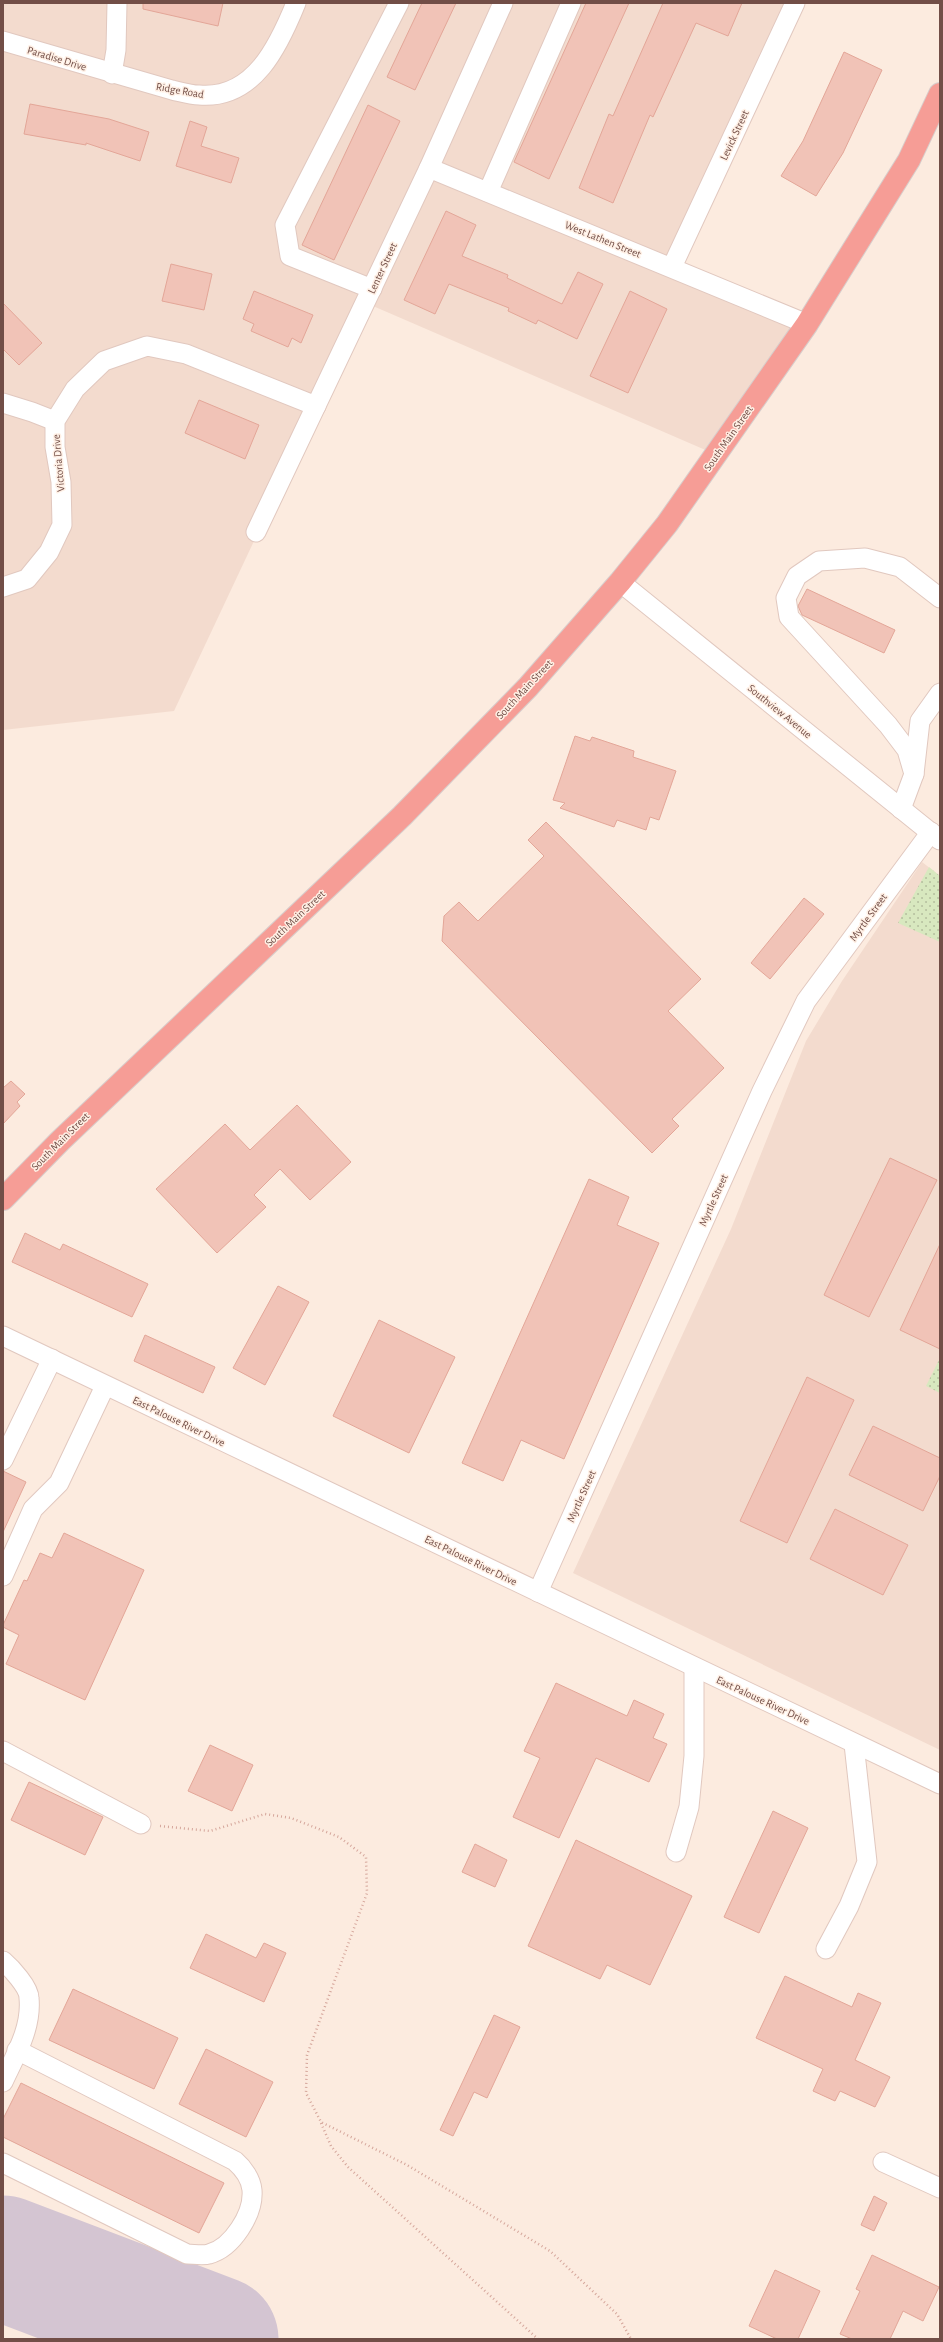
<svg xmlns="http://www.w3.org/2000/svg" width="943" height="2342" viewBox="0 0 943 2342" font-family="'Alegreya Sans',sans-serif">
	<style>
		.residential { fill: #f3dbce }
		.grass { fill: url(#grass-dots) }
		.lines { fill: none; stroke-linecap: round; stroke-linejoin: round }
		.runway { stroke: #d4c5d2; stroke-width: 125 }
		.building { fill: #f1c3b7; stroke: #e3a698 }
		.minor-casing { stroke: #e1c8bf; stroke-width: 21 }
		.highway-casing { stroke: #d8cdcb; stroke-width: 24 }
		.path { stroke: #d5a69b; stroke-width: 2.5; stroke-dasharray: 1 3; stroke-linecap: butt }
		.minor { stroke: #fff; stroke-width: 19 }
		.highway { stroke: #f69d96; stroke-width: 22 }
		.labels { text-anchor: middle; stroke-width: 3; stroke-linejoin: round; paint-order: stroke }
		.street-label { font-size: 11px; fill: #724e47; stroke: #fff0e5 }
	</style>
	<defs>
		<pattern id="grass-dots" width="8" height="8" patternUnits="userSpaceOnUse"><rect width="8" height="8" fill="#d8e8bf"/><path d="M2 2h.1M6 6h.1" fill="none" stroke="#b4be9d" stroke-width="1.8" stroke-linecap="round"/></pattern>
	</defs>
	<rect width="100%" height="100%" fill="#fcebdf"/>
	<g class="residential">
		<path d="M3,3H786L667,265L807,324L717,455L366,303L174,711L3,730Z"/>
		<path d="M922,862L940,876V1750L573,1573L731,1229L806,1041L842,981Z"/>
	</g>
	<g class="grass">
		<path d="M929,867L940,876V942L898,923Z"/>
		<path d="M940,1358V1393L926,1386Z"/>
	</g>
	<g class="lines">
		<path class="runway" d="M3,2258L216,2339"/>
	</g>
	<g class="building">
		<path d="M143,3H223L218,26L143,9Z"/>
		<path d="M422,3H456L415,90L387,77Z"/>
		<path d="M586,3H629L549,179L514,162Z"/>
		<path d="M663,3H742L728,36L696,23L653,117L650,115L613,203L579,188L609,114L613,116Z"/>
		<path d="M844,52L882,70L843,153L816,196L781,176L803,141Z"/>
		<path d="M30,104L109,119L149,132L140,161L86,143V145L24,134Z"/>
		<path d="M368,105L400,121L334,260L302,245Z"/>
		<path d="M190,121L207,127L201,146L239,158L231,183L176,166Z"/>
		<path d="M446,211L476,225L462,256L508,275L507,278L562,304L578,272L603,284L577,339L538,320L536,324L508,311L509,308L449,284L435,314L404,300Z"/>
		<path d="M171,264L212,274L204,310L162,301Z"/>
		<path d="M254,291L313,315L301,343L292,338L288,347L251,331L254,324L243,319Z"/>
		<path d="M630,291L667,309L628,393L590,376Z"/>
		<path d="M3,303L42,343L19,365L3,349Z"/>
		<path d="M199,400L259,425L245,459L185,433Z"/>
		<path d="M807,589L895,630L884,653L802,615L798,606Z"/>
		<path d="M575,736L590,741L592,737L634,751L633,757L676,771L659,820L650,817L646,830L617,820L614,827L560,808L565,803L553,800Z"/>
		<path d="M546,822L701,979L668,1011L724,1068L672,1119L679,1126L652,1153L442,941L444,916L459,902L478,921L544,856L528,840Z"/>
		<path d="M804,898L824,914L770,979L751,963Z"/>
		<path d="M11,1081L25,1094L17,1102L20,1106L3,1124V1088Z"/>
		<path d="M297,1105L351,1162L310,1200L280,1169L254,1195L266,1207L217,1253L156,1189L225,1124L250,1150Z"/>
		<path d="M890,1158L937,1180L869,1317L824,1295Z"/>
		<path d="M589,1179L629,1197L617,1225L659,1243L564,1459L521,1440L503,1481L462,1463Z"/>
		<path d="M25,1233L60,1250L63,1244L148,1284L132,1317L12,1262Z"/>
		<path d="M940,1244V1349L900,1330Z"/>
		<path d="M278,1286L309,1302L265,1385L233,1368Z"/>
		<path d="M379,1320L455,1357L409,1453L333,1416Z"/>
		<path d="M145,1335L215,1367L203,1393L134,1361Z"/>
		<path d="M807,1377L854,1400L787,1543L740,1521Z"/>
		<path d="M873,1426L940,1458V1476L923,1511L849,1475Z"/>
		<path d="M3,1471L26,1482L3,1532Z"/>
		<path d="M835,1509L908,1545L883,1595L810,1559Z"/>
		<path d="M64,1533L144,1570L85,1700L6,1664L19,1635L3,1627V1625L24,1580L27,1581L40,1553L52,1558Z"/>
		<path d="M556,1683L627,1716L634,1700L664,1714L653,1738L667,1744L649,1782L596,1758L559,1838L513,1817L540,1758L524,1751Z"/>
		<path d="M210,1745L253,1765L232,1811L188,1791Z"/>
		<path d="M29,1782L103,1817L85,1855L11,1820Z"/>
		<path d="M773,1811L808,1828L759,1933L724,1917Z"/>
		<path d="M576,1840L692,1896L650,1985L607,1965L600,1979L528,1946Z"/>
		<path d="M475,1844L507,1860L495,1887L462,1872Z"/>
		<path d="M206,1934L256,1958L264,1943L286,1953L264,2002L190,1968Z"/>
		<path d="M785,1976L852,2007L858,1993L881,2003L855,2060L890,2077L875,2107L840,2091L835,2101L813,2091L823,2069L756,2038Z"/>
		<path d="M73,1989L178,2038L154,2089L49,2040Z"/>
		<path d="M494,2015L520,2027L487,2098L474,2092L453,2136L440,2130Z"/>
		<path d="M206,2049L273,2082L246,2137L179,2104Z"/>
		<path d="M21,2083L224,2183L199,2233L3,2137V2119Z"/>
		<path d="M874,2196L887,2203L874,2231L861,2225Z"/>
		<path d="M872,2255L939,2287L923,2321L903,2311L890,2339H852L840,2334L860,2291L856,2289Z"/>
		<path d="M775,2270L820,2291L798,2339H777L749,2326Z"/>
	</g>
	<g class="lines">
		<defs>
			<g id="minor">
				<path d="M3,41L172,90C181,92 190,95 199,95C254,100 279,45 296,3"/>
				<path d="M112,74L116,50L117,3"/>
				<path d="M429,168L807,324"/>
				<path d="M488,192L571,3"/>
				<path d="M672,267L795,3"/>
				<path d="M372,289L290,256L285,225L399,3"/>
				<path d="M3,403L32,412L55,421"/>
				<path d="M256,532L429,168L503,3"/>
				<path d="M620,582L940,840"/>
				<path d="M3,587L27,579L49,552L62,525L61,482L55,447V421L75,389L104,361L147,346L186,354L316,406"/>
				<path d="M914,774L907,750L888,725L789,617L786,598L797,576L819,561L865,558L900,567L940,598"/>
				<path d="M901,809L914,774L920,721L940,693"/>
				<path d="M3,1336L940,1784"/>
				<path d="M3,1460L52,1359"/>
				<path d="M3,1576L33,1509L59,1483L105,1386"/>
				<path d="M538,1592L762,1091L806,1001L931,832"/>
				<path d="M3,1751L141,1824"/>
				<path d="M676,1852L689,1807L694,1756V1667"/>
				<path d="M826,1949L849,1906L867,1862L854,1744"/>
				<path d="M3,1961C11,1968 29,1987 29,1998C32,2028 15,2056 3,2082"/>
				<path d="M883,2162L940,2188"/>
				<path d="M3,2163L187,2254C193,2254 203,2256 209,2254C232,2248 254,2214 252,2190C251,2179 243,2168 235,2161L17,2050"/>
			</g>
			<path id="highway" d="M3,1199L60,1141L402,816L528,687L620,582L667,524L807,324L909,160L940,94"/>
		</defs>
		<use href="#minor" class="minor-casing"/>
		<use href="#highway" class="highway-casing"/>
		<g class="path">
			<path d="M160,1826L210,1831L265,1814L291,1818L339,1837L366,1857L367,1893L307,2055L306,2093L321,2122L407,2165L550,2251L617,2314L631,2339"/>
			<path d="M321,2123L331,2146L348,2167L538,2339"/>
		</g>
		<use href="#minor" class="minor"/>
		<use href="#highway" class="highway"/>
	</g>
	<g class="labels">
		<g class="street-label">
			<text transform="translate(57 58) rotate(17)" y="4">Paradise Drive</text>
			<text transform="translate(180 90) rotate(10)" y="4">Ridge Road</text>
			<text transform="translate(734 135) rotate(-65)" y="4">Levick Street</text>
			<text transform="translate(603 239) rotate(22)" y="4">West Lathen Street</text>
			<text transform="translate(382 268) rotate(-65)" y="4">Lenter Street</text>
			<text transform="translate(728 438) rotate(-55)" y="4">South Main Street</text>
			<text transform="translate(58 463) rotate(-95)" y="4">Victoria Drive</text>
			<text transform="translate(524 689) rotate(-47)" y="4">South Main Street</text>
			<text transform="translate(780 711) rotate(39)" y="4">Southview Avenue</text>
			<text transform="translate(868 917) rotate(-54)" y="4">Myrtle Street</text>
			<text transform="translate(295 918) rotate(-43)" y="4">South Main Street</text>
			<text transform="translate(60 1141) rotate(-45)" y="4">South Main Street</text>
			<text transform="translate(713 1200) rotate(-66)" y="4">Myrtle Street</text>
			<text transform="translate(179 1421) rotate(26)" y="4">East Palouse River Drive</text>
			<text transform="translate(581 1496) rotate(-66)" y="4">Myrtle Street</text>
			<text transform="translate(471 1560) rotate(26)" y="4">East Palouse River Drive</text>
			<text transform="translate(763 1700) rotate(25)" y="4">East Palouse River Drive</text>
		</g>
	</g>
	<rect width="943" height="2342" fill="none" stroke="#724e47" stroke-width="8"/>
</svg>
